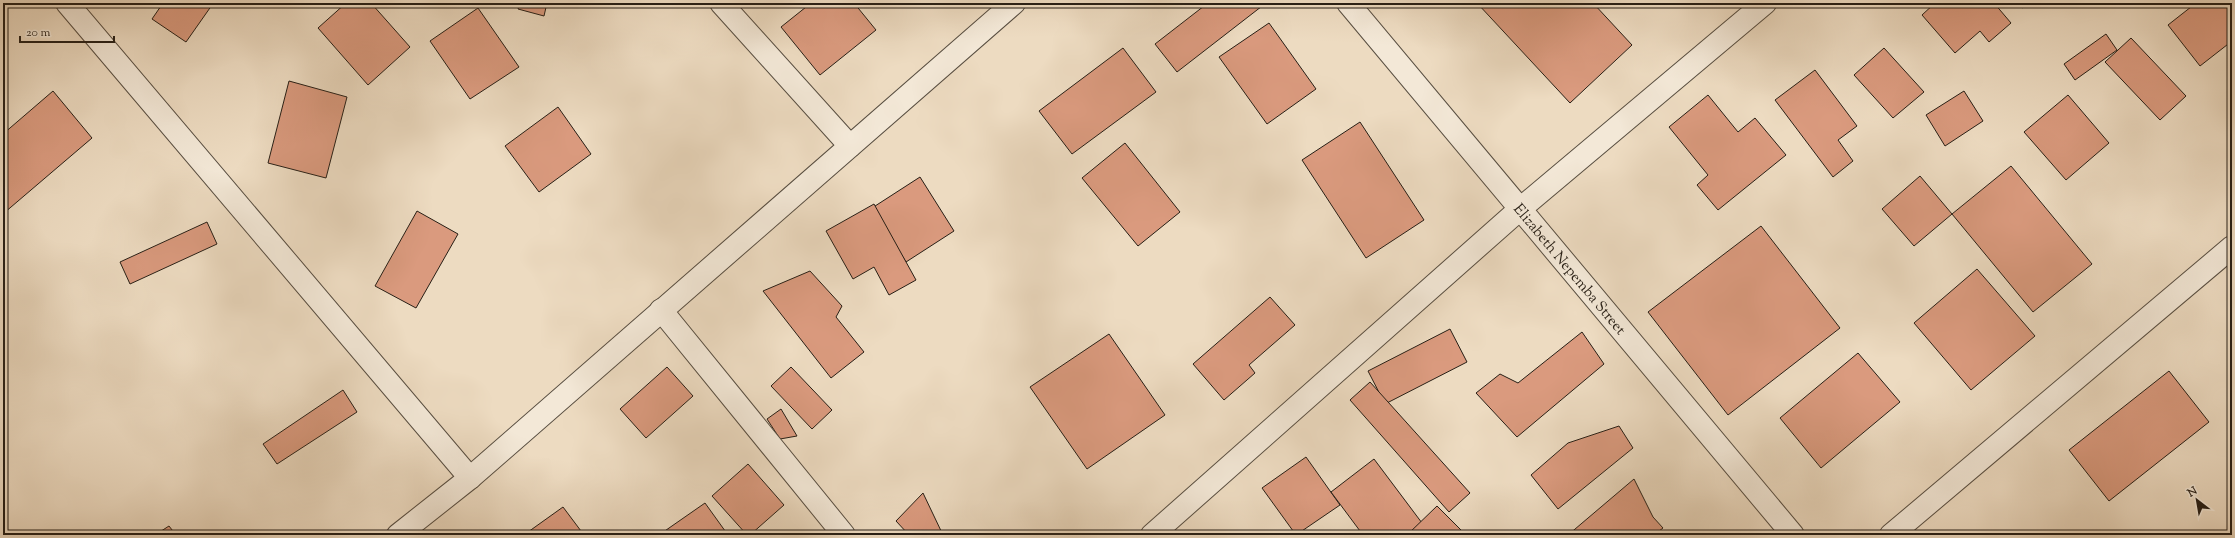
<svg xmlns="http://www.w3.org/2000/svg" width="2235" height="538" viewBox="0 0 2235 538" font-family="'Sorts Mill Goudy',serif">
	<style>
		.building { fill: #da9a7e; stroke: #271f16 }
		.lines { fill: none; stroke-linecap: round; stroke-linejoin: round }
		.minor-casing { stroke: #584e41; stroke-width: 24 }
		.minor { stroke: #f3e8d7; stroke-width: 22 }
		.labels { text-anchor: middle; stroke-width: 3; stroke-linejoin: round; paint-order: stroke }
		.street-label { font-size: 15px; fill: #271f16; stroke: #f3e8d7 }
	</style>
	<rect width="100%" height="100%" fill="#eddbc1"/>
	<filter id="stains"><feTurbulence type="fractalNoise" baseFrequency=".005" numOctaves="4"/><feColorMatrix values="0 0 0 0 .2 0 0 0 0 .09 0 0 0 0 .02 0 0 0 .5 -.17"/></filter>
	<radialGradient id="worn" r=".72"><stop offset=".6" stop-color="#630" stop-opacity="0"/><stop offset="1" stop-color="#630" stop-opacity=".3"/></radialGradient>
	<g class="building">
		<path d="M163,3H210L212,5L186,42L152,19Z"/>
		<path d="M346,3H371L410,47L368,85L318,28Z"/>
		<path d="M520,3H547L544,16L518,9Z"/>
		<path d="M811,3H854L876,30L820,75L781,27Z"/>
		<path d="M1201,3H1266L1177,72L1155,44L1204,6Z"/>
		<path d="M1477,3H1593L1632,45L1570,103Z"/>
		<path d="M1935,3H1994L2011,23L1989,42L1980,31L1955,53L1922,15Z"/>
		<path d="M2018,3H2029L2022,8Z"/>
		<path d="M2196,3H2232V41L2200,66L2168,25Z"/>
		<path d="M478,8L519,67L470,99L430,41Z"/>
		<path d="M1269,23L1316,89L1267,124L1219,57Z"/>
		<path d="M2106,34L2117,50L2075,80L2064,64Z"/>
		<path d="M2131,38L2186,96L2160,120L2105,62Z"/>
		<path d="M1123,48L1156,92L1072,154L1039,111Z"/>
		<path d="M1884,48L1924,92L1893,118L1854,75Z"/>
		<path d="M1815,70L1857,126L1838,140L1853,161L1833,177L1775,100Z"/>
		<path d="M289,81L347,97L326,178L268,163Z"/>
		<path d="M53,91L92,138L4,213L3,134Z"/>
		<path d="M1964,91L1983,121L1945,146L1926,115Z"/>
		<path d="M1708,95L1738,132L1755,118L1786,155L1718,210L1697,185L1708,175L1669,127Z"/>
		<path d="M2068,95L2109,143L2066,180L2024,132Z"/>
		<path d="M558,107L591,154L539,192L505,146Z"/>
		<path d="M1360,122L1424,220L1366,258L1302,160Z"/>
		<path d="M1125,143L1180,212L1138,246L1082,178Z"/>
		<path d="M2011,166L2092,264L2033,312L1952,214Z"/>
		<path d="M1920,176L1952,214L1914,246L1882,209Z"/>
		<path d="M920,177L954,231L906,262L872,208Z"/>
		<path d="M874,204L916,280L889,295L874,267L853,279L826,231Z"/>
		<path d="M417,211L458,234L416,308L375,286Z"/>
		<path d="M207,222L217,244L130,284L120,262Z"/>
		<path d="M1761,226L1840,328L1728,415L1648,312Z"/>
		<path d="M1977,269L2035,336L1971,390L1914,323Z"/>
		<path d="M810,271L842,306L836,317L864,352L831,378L763,291Z"/>
		<path d="M1270,297L1295,325L1249,365L1255,373L1224,400L1193,364Z"/>
		<path d="M1450,329L1467,362L1385,404L1368,371Z"/>
		<path d="M1582,332L1604,364L1517,437L1476,393L1500,374L1518,383Z"/>
		<path d="M1109,334L1165,415L1087,469L1030,387Z"/>
		<path d="M1858,353L1900,402L1821,468L1780,418Z"/>
		<path d="M667,367L693,396L646,438L620,409Z"/>
		<path d="M791,367L832,410L812,429L771,386Z"/>
		<path d="M2169,371L2209,422L2109,501L2069,450Z"/>
		<path d="M1370,382L1470,493L1449,512L1350,400Z"/>
		<path d="M343,390L357,412L277,464L263,444Z"/>
		<path d="M781,409L797,436L780,439L767,419Z"/>
		<path d="M1619,426L1633,448L1558,509L1531,475L1568,443Z"/>
		<path d="M1306,457L1340,505L1296,535L1262,488Z"/>
		<path d="M1374,459L1425,527L1414,535H1363L1331,492Z"/>
		<path d="M748,464L784,505L750,535H747L712,496Z"/>
		<path d="M1634,479L1653,517L1663,528L1654,535H1568Z"/>
		<path d="M923,493L943,535H909L896,521Z"/>
		<path d="M705,503L728,535H659Z"/>
		<path d="M1437,506L1466,535H1407Z"/>
		<path d="M563,507L584,535H530L528,532Z"/>
		<path d="M169,526L176,535H155Z"/>
	</g>
	<g class="lines">
		<defs>
			<g id="minor">
				<path d="M67,3L470,478"/>
				<path d="M721,3L850,146"/>
				<path d="M1348,3L1793,535"/>
				<path d="M661,310L844,535"/>
				<path d="M398,535L470,478L1014,3"/>
				<path d="M1152,535L1520,209L1765,3"/>
				<path d="M1891,535L2232,247"/>
			</g>
		</defs>
		<use href="#minor" class="minor-casing"/>
		<use href="#minor" class="minor"/>
	</g>
	<g class="labels">
		<g class="street-label">
			<text transform="translate(1570 269) rotate(50)" y="5">Elizabeth Nepemba Street</text>
		</g>
	</g>
	<rect width="2235" height="538" fill="none" stroke="#eddbc1" stroke-width="16"/>
	<rect x="4" y="4" width="2227" height="530" fill="none" stroke="#271f16" stroke-width="2"/>
	<rect x="8" y="8" width="2219" height="522" fill="none" stroke="#271f16"/>
	<g transform="translate(2197 500) rotate(329)" stroke="#f3e8d7" stroke-width="3" paint-order="stroke">
	<path d="M0-3L7 15L0 10L-7 15Z" fill="#271f16"/>
	<text y="-6" font-size="11" font-weight="bold" text-anchor="middle" fill="#271f16">N</text>
	</g>
	<path d="M20 36v6h94v-6" fill="none" stroke="#271f16" stroke-width="2"/>
	<text x="26" y="36" font-size="12" fill="#271f16" stroke="#f3e8d7" stroke-width="3" paint-order="stroke">20 m</text>
	<rect width="100%" height="100%" filter="url(#stains)"/>
	<rect width="100%" height="100%" fill="url(#worn)"/>
</svg>
